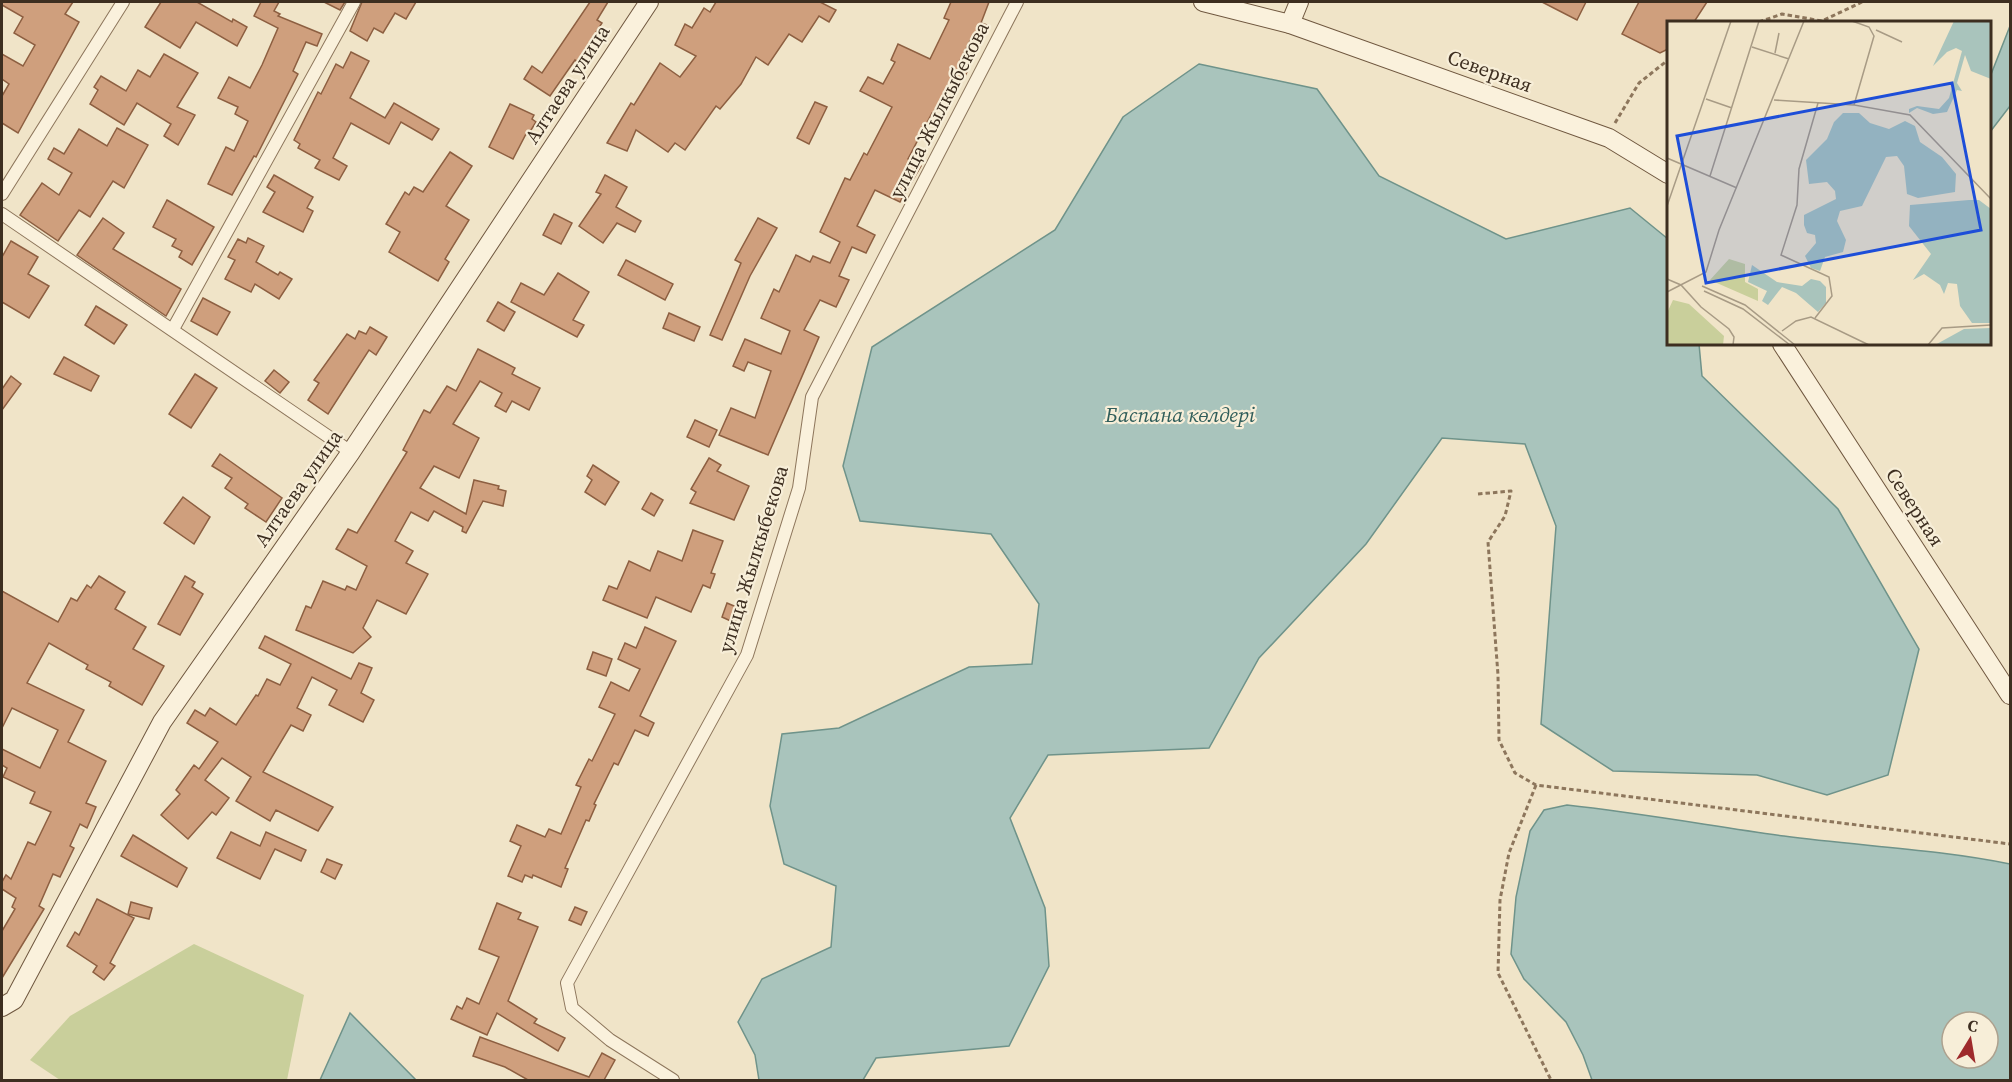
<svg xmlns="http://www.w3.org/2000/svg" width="2012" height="1082" viewBox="0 0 2012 1082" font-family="'Source Serif 4',serif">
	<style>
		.green { fill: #c9cf9b }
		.water { fill: #a9c4bc; stroke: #6f938a; stroke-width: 1.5; fill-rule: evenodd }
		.building { fill: #cf9f7d; stroke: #8d5f41; stroke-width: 1.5 }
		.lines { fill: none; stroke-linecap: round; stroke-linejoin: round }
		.street-casing { stroke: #8d765c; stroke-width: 14 }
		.secondary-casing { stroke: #6f573f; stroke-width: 20 }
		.path { stroke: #8d765c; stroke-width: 3; stroke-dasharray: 4.5 3; stroke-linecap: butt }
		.street { stroke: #faf1dc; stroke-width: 12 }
		.secondary { stroke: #faf1dc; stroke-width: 18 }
		.labels { text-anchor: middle; stroke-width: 4.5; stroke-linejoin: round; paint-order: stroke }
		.street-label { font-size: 20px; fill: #3d2e20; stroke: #f7eed8 }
		.water-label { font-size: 21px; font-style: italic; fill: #2f5d5a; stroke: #f7eed8 }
		.inset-road { fill: none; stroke: #a89b85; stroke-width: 1.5 }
		.view { fill: #1d4ed8; fill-opacity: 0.15; stroke: #1d4ed8; stroke-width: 3 }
		.inset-edge { fill: none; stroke: #3d2e20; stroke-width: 3 }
	</style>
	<rect width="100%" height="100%" fill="#f0e4c8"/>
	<path class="green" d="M194,944L304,995L287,1080H60L30,1060L70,1016Z"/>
	<g class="water">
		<path d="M2010,26V106L1990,132V77Z"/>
		<path d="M1199,64L1317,89L1379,176L1506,239L1630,208L1668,239V344H1699L1702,376L1838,509L1919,649L1888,775L1827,795L1757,775L1613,771L1541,724L1556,526L1525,444L1442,438L1366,544L1259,658L1209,748L1048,755L1010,818L1045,908L1049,966L1009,1046L876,1058L863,1080H759L755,1055L738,1022L762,979L831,947L836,886L784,864L770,806L782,734L839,728L969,667L1032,664L1039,604L991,534L860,521L843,466L872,347L1055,230L1123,117Z"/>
		<path d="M1567,805C1640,813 1712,826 1784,836C1859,846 1936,849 2010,864V1080H1592L1583,1055L1566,1022L1524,979L1511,954L1516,897L1530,831L1544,810ZM1952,1022H1988V1058H1952Z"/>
		<path d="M350,1013L416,1080H320Z"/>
	</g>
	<g class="building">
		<path d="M2,2H73L65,14L79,22L18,133L2,123V96L9,84L2,79V54L23,66L35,45L14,33L23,17L2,5Z"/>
		<path d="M161,2H197L232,22L233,19L247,27L237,46L196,22L180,48L145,27Z"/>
		<path d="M261,2H279L274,11L280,14L278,16L322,34L317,46L306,42L293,71L298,74L256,157L254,156L232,195L208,184L226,147L234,151L248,121L235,114L238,107L218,98L229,77L250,88L262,65L278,28L254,16Z"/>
		<path d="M324,2H345L340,10Z"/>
		<path d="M362,2H416L406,19L395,13L383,33L374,28L367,41L350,31Z"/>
		<path d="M590,2H608L597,20L602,23L577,62L575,60L550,96L524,79L532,66L542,73Z"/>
		<path d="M716,2H820L836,10L829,22L819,16L802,42L789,34L768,65L756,57L741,84L720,109L716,106L685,150L675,143L668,152L636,130L627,151L607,143L631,103L634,105L660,63L680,77L696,56L675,45L685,24L692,28L704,8L710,12Z"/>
		<path d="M951,2H989L981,23L987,25L981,41L972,37L960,61L970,66L963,80L956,76L935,115L932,113L908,159L921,166L900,202L875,190L857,226L875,235L866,253L852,247L839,276L849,280L836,307L820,300L804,330L819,337L768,455L719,435L731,408L755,418L771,371L748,362L744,371L733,366L745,339L781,354L790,331L761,318L774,289L779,292L796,255L810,262L813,256L830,263L840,242L820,232L845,178L850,180L864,153L867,155L892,107L860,91L868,77L883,84L895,62L891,60L898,44L930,59L949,20L944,18Z"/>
		<path d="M1542,2H1586L1577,20Z"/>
		<path d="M1639,2H1707L1694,22H1668V49L1660,53L1622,34Z"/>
		<path d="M351,52L369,61L350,98L385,118L394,103L439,129L432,140L401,122L389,144L351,123L333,158L347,166L339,180L315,168L320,160L298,148L300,144L294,140L318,92L321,94L336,64L343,68Z"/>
		<path d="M164,54L198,73L177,107L195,115L178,145L164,136L171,124L137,103L124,125L90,104L98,90L94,87L101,76L126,91L138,70L150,77Z"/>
		<path d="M815,102L827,107L809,144L797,138Z"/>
		<path d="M510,104L534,115L532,119L536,122L528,135L526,134L513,159L489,147Z"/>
		<path d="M117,128L148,145L124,188L113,181L90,217L79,210L58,241L20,215L42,183L59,195L72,173L48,159L54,148L64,154L79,129L107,146Z"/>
		<path d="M450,152L472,166L446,206L469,220L445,259L449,262L438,281L389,252L400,232L386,224L405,192L409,195L414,187L423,192Z"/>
		<path d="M274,175L313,197L307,208L313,211L303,232L263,212L275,192L267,187Z"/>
		<path d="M605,175L627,187L616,207L641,221L635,232L617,223L603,243L579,226L601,194L596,192Z"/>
		<path d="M167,200L214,227L192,265L179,257L182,251L172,246L176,239L153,227Z"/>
		<path d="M554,214L572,223L561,244L543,235Z"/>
		<path d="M103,218L124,233L113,249L181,289L166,316L77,255Z"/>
		<path d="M758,218L777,228L750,276L722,340L710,335L741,263L735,260Z"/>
		<path d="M248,238L264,246L256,262L278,275L280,272L292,279L279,299L255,284L251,292L225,279L235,260L228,257L238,239L246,243Z"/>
		<path d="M11,241L38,257L28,274L49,286L29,318L2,302V257Z"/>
		<path d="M626,260L673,284L665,300L618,275Z"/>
		<path d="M558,273L589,292L573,320L584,325L577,337L511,302L521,283L544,295Z"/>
		<path d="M203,298L230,312L217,335L191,321Z"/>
		<path d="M498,302L515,312L504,331L487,321Z"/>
		<path d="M96,306L127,325L114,344L85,325Z"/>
		<path d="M669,313L700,327L694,341L663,328Z"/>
		<path d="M370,327L387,337L376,355L369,350L328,414L308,400L319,383L314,380L347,334L355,339L359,331L366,334Z"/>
		<path d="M478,349L515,368L512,374L540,388L529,410L512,401L506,412L495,406L502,393L480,381L453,424L479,438L459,478L434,466L420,488L466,514L474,480L499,486L498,489L506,491L503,506L483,501L466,533L462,531L463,527L434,511L428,521L411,512L395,541L413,551L406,563L428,574L406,614L377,600L363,628L371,637L353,653L296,630L306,606L311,608L323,581L345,590L347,586L356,590L367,566L336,549L348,529L357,533L407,452L403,450L424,410L430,413L447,386L456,391Z"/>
		<path d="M64,357L99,376L91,391L54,374Z"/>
		<path d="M274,370L289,382L280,393L265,381Z"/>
		<path d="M195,374L217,388L191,428L169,414Z"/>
		<path d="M11,376L21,384L2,410V389Z"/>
		<path d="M695,420L717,430L709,447L687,437Z"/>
		<path d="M220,454L282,498L266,522L245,508L248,504L225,488L232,478L212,466Z"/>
		<path d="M709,458L721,465L717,471L749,486L734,520L690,503L696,492L691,489Z"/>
		<path d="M593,465L619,482L605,505L585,492L592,480L587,476Z"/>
		<path d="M651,493L663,500L654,516L642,509Z"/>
		<path d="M183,497L210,517L194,544L164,523Z"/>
		<path d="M693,530L723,541L711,573L715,574L710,588L703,585L691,612L656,597L647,618L603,600L609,586L617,589L629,561L650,571L658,551L682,561Z"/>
		<path d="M99,576L125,592L115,609L146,627L133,649L164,666L142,705L109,686L111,682L86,669L88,665L49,643L27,683L84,710L68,742L106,761L86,803L96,807L87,828L80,824L70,846L74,848L60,877L53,874L39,906L44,909L2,978V931L15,909L12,907L16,898L2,889V882L6,875L11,879L28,842L35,845L51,812L30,803L35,792L3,777L7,768L2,765V749L40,768L58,730L12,708L2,728V591L58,622L71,598L77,601L87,585L91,588Z"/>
		<path d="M185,576L195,582L192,587L203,594L180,635L158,624Z"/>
		<path d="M727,603L741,609L735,623L722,617Z"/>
		<path d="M645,627L676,641L640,716L654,723L648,736L635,730L618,765L614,763L594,804L596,805L589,821L586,820L565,868L568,869L561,887L533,875L532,878L525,875L522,882L508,876L521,846L510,841L517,825L545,837L549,829L561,834L581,787L576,785L589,759L592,761L615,714L599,707L611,682L629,691L640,669L618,659L625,643L636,648Z"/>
		<path d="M265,636L351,679L359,663L372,668L361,693L374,700L363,722L329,705L337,690L312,677L297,708L311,715L303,731L291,725L263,772L333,807L318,831L276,810L270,821L236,801L251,777L222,758L205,780L229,798L216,815L212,812L188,839L161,815L180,794L176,790L194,765L199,769L218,742L187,723L195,710L205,716L210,708L236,725L256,695L258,696L267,679L280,685L291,664L259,648Z"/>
		<path d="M593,652L612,659L606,676L587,669Z"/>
		<path d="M231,832L260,846L266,832L306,850L301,861L275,849L260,879L217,858Z"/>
		<path d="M133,835L187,868L177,887L121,856Z"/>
		<path d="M327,859L342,865L335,879L321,872Z"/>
		<path d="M97,899L134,918L110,963L115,966L104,980L93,972L97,966L67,946L75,932L79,935Z"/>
		<path d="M131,902L152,908L149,919L128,914Z"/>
		<path d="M497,903L521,913L518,919L538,927L508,1001L537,1019L534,1023L565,1038L558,1051L497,1013L487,1035L451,1019L457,1006L462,1009L467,998L479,1004L499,957L479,949Z"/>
		<path d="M575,907L587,912L581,925L569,920Z"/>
		<path d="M480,1037L589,1077L602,1053L615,1060L604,1080H528L505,1067L473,1056Z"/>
	</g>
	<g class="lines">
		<defs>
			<g id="street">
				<path d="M2,194L123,2"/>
				<path d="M2,214L351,452"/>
				<path d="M173,329L354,2"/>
				<path d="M673,1080L610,1040L572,1008L567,983L747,655L799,488L812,397L1017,2"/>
			</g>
			<g id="secondary">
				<path d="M1203,2L1290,24L1609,138L1668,174"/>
				<path d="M1290,24L1299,2"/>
				<path d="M1782,344L2010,695"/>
				<path d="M2,1007L14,1000L162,722L351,452L649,2"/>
			</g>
		</defs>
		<use href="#street" class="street-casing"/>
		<use href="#secondary" class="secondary-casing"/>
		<g class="path">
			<path d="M1759,22L1782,14L1822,21L1862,2"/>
			<path d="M1615,123L1639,83L1668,60"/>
			<path d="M1478,494L1511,491L1505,516L1488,542L1498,675L1499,740L1515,773L1536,785L2010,844"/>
			<path d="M1536,785L1509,853L1500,900L1498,973L1551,1080"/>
		</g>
		<use href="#street" class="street"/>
		<use href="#secondary" class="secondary"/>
	</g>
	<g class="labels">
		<g class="street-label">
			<text transform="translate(1490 71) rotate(20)" y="7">Северная</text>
			<text transform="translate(567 84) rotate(-57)" y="7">Алтаева улица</text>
			<text transform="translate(939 110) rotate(-63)" y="7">улица Жылкыбекова</text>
			<text transform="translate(298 488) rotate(-55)" y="7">Алтаева улица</text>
			<text transform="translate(1915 507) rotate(57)" y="7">Северная</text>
			<text transform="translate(753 559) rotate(-73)" y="7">улица Жылкыбекова</text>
		</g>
		<g class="water-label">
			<text x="1180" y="422">Баспана көлдері</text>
		</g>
	</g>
	<g transform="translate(1667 21)">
		<rect width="324" height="324" fill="#f0e4c8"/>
		<path d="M62,238L78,243V261L91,268V280L43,259ZM6,279L22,283L57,315L56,324H0V292Z" fill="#c9cf9b"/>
		<path d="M287,0H324V58L304,50L298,34L290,62L295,70L290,69L280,91L266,93L250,87L242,92V88L250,85L272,88L282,77L295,30L289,27L280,31L266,45ZM176,92H192L203,102L222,108L238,100L248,105L253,121L275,136L289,153L288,171L251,177L240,173L237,145L230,135L219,136L195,185L173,190L170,200L179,219L176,231L158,236L153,250L144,247L138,235L149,222L148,214L140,212L137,204V194L169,178L168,170L160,161L142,163L139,139L160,118L167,101ZM302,179H312L324,188V302H305L293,285L290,263L281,262L277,273L273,264L257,253L246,259L264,233L242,205L243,184ZM85,244L110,261L135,265L144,258L153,260L159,266V282L151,291L129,272L115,266L101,284L95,280L100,270L81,261ZM324,307V324H268L297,308Z" fill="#a9c4bc"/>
		<path class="inset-road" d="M185,0L202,6L207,15L187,84L243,94L324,178M209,9L235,21M85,26L122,38M108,32L112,12M39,78L65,87M107,79L187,84M0,137L70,167M43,155L92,0M0,185L64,0M0,258L14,264L34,286L62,308L67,316L66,324M35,265L78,284L128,324M37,270L76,288L123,324M0,271L39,251L52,209L137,0M148,297L165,275L162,256L114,234L130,184L132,148L151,82M115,310L129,300L144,296L202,324M261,324L275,307L324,304"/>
		<path class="view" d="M285,62L314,209L39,262L10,115Z"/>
		<rect width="324" height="324" class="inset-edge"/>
	</g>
	<rect width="2012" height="1082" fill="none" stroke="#3d2e20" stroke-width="6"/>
	<g transform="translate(1970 1040) rotate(11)"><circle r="28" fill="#f7eed8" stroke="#ada18e" stroke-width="1.5"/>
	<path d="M0-4.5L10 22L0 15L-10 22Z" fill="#9e2a2b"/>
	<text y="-9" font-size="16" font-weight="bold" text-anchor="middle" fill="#3d2e20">С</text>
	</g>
</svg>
